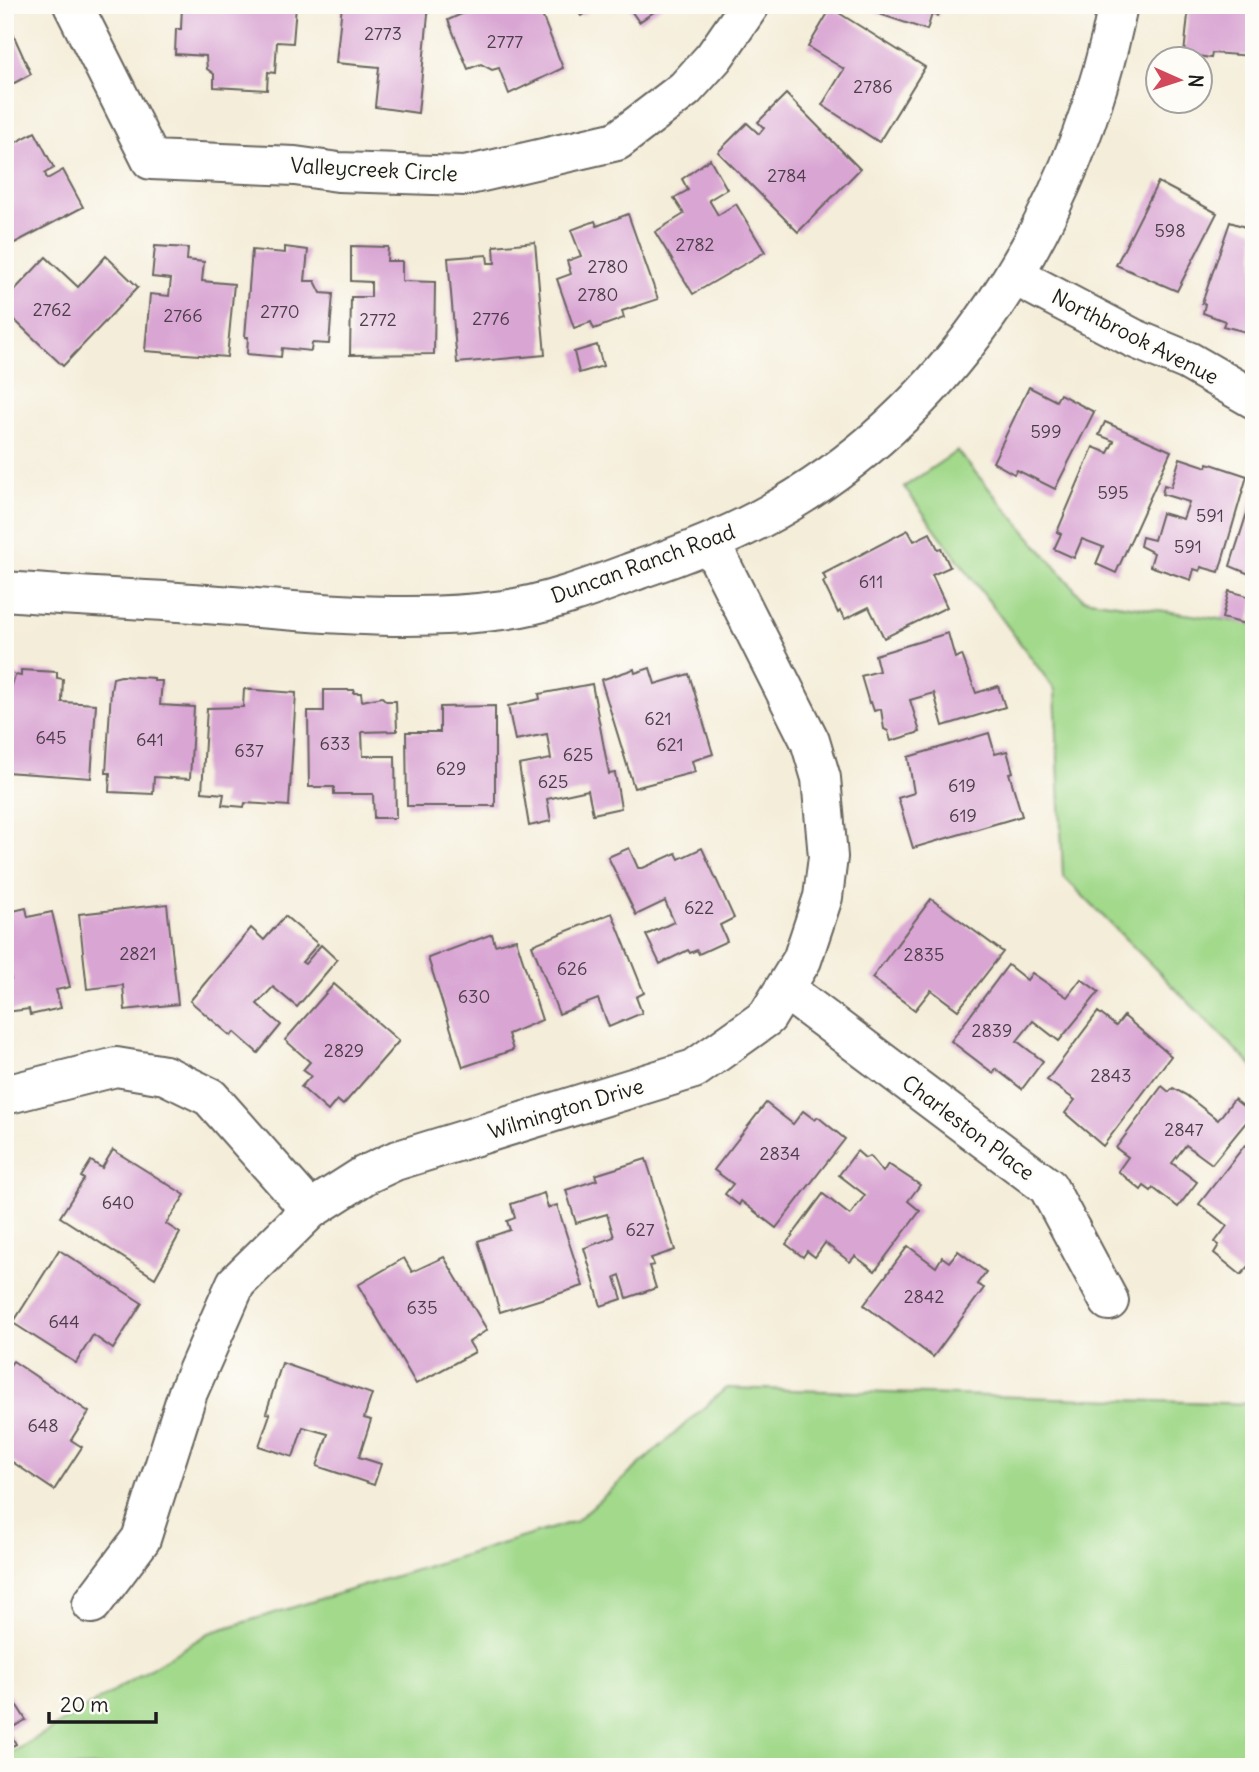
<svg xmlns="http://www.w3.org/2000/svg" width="1259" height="1772" viewBox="0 0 1259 1772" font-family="Delius,sans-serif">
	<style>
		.green { fill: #a2d98b; stroke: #5f7a54; stroke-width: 2 }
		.building { fill: #d9a5d3 }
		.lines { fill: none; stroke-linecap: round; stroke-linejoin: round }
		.minor-casing { stroke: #68655e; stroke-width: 42 }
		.minor { stroke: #fff; stroke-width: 38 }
		.labels { text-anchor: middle; stroke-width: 5; stroke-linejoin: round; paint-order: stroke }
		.number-label { font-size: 18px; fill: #4b3e4a }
		.street-label { font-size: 21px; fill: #1c1c1c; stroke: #fdfcf7 }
	</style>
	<rect width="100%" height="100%" fill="#fdfcf7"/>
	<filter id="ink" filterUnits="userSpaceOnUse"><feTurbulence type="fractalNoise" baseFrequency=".0143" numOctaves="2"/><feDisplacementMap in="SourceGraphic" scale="14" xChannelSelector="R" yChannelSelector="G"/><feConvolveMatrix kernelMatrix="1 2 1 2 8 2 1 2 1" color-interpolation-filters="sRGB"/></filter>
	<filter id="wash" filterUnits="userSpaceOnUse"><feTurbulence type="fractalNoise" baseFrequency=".00686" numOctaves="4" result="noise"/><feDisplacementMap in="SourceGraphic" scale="28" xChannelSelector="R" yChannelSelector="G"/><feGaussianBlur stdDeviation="1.57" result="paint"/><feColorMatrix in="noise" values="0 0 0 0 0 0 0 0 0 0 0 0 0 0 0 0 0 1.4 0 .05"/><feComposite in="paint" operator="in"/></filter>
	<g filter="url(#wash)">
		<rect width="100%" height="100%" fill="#f4edd9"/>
		<g class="green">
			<path d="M957,451L1083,599L1254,624V1068L1063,876L1055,690L904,487Z"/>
			<path d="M726,1388L1254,1404V1767H5V1757L209,1633L576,1521Z"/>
		</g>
		<g id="blocks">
			<g class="building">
				<path d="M182,5L296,6L293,43L277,42L275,73L268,72L267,90L214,87V74L207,69L206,56L175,54L176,29H181Z"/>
				<path d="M342,5H429L418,113L375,107L379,67L336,63Z"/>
				<path d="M466,5H538L563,68L509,94L499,68L492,70L481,64L468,69L448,20L464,13L462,7Z"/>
				<path d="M573,5H598L581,16Z"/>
				<path d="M627,5H664L639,22Z"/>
				<path d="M879,5H942L938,16L932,14L927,30L876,13Z"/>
				<path d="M1189,5H1254L1252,56L1212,53L1211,58L1184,54Z"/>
				<path d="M831,8L925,67L879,142L822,105L844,69L808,47Z"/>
				<path d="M13,34L31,74L5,88V38Z"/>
				<path d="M786,94L860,169L798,232L718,152L747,123L759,134L764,128L758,122Z"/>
				<path d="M35,132L54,168L45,173L47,179L63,170L83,207L5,248V148Z"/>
				<path d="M710,159L727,189L709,200L718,215L736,204L765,252L693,294L655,232L684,214L674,198L688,190L682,179Z"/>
				<path d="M1158,182L1217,213L1177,291L1116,265Z"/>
				<path d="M628,214L658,299L622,311L624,318L594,329L591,322L574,328L557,279L571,274L567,261L581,256L571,230L595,221L597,226Z"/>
				<path d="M1230,222L1254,230V334L1223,326L1225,321L1203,313L1205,304L1202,303Z"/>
				<path d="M535,242L545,355L457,363L448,258L487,255L488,263H495L494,246Z"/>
				<path d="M155,246L188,248L187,260L204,262L202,281L234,284L227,357L145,351L150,294L169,296L171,279L152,277Z"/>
				<path d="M351,246L388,247L387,261H402V281L435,282L434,354L350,355L351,297H371V282L351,281Z"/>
				<path d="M285,247L308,250L305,281H315L321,293L333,294L329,344L312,343L311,351L282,348L281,357L247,354L248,337H245L252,250L285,253Z"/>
				<path d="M106,256L138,287L63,366L5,311V300L46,257L78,287Z"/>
				<path d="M597,345L603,366L579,373L574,352Z"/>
				<path d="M1029,387L1056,401L1060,394L1094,412L1055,489L1017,470L1014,474L993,462Z"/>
				<path d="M1105,422L1171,451L1116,573L1096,564L1103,547L1082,539L1074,558L1054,549L1061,534L1057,532L1093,447L1108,453L1114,441L1099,435Z"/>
				<path d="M1180,458L1207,467L1208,463L1247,476L1219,572L1201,567L1200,571L1194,569L1191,580L1150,566L1154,553L1140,546L1142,537L1154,540L1162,513L1183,519L1189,502L1162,494L1164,485L1171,487Z"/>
				<path d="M1253,494H1254V576L1230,566Z"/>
				<path d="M908,530L914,541L930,533L938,549L941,548L950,567L932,575L947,607L884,638L869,607L845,619L840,611L838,613L823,582L826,580L823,574Z"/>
				<path d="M1229,591L1254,598L1249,625L1222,618Z"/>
				<path d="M948,633L955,658L962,655L976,693L998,686L1005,707L943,726L934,693L910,700L920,732L891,741L888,731L884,729L881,709L874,711L871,702L869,703L861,676L879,671L875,655Z"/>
				<path d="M650,668L655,684L689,674L713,754L692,761L695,772L634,788L601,680L634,669L635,673Z"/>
				<path d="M21,670L57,672V678L63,679L62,702L96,704L91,778L6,772L11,688L15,675L21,676Z"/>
				<path d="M121,676L154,678V681H162L160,705L194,707L190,779L154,777L153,794L109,792L110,773H106L111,690L113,678Z"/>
				<path d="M592,684L609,774L615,773L621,808L593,814L588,790L547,799L551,821L529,826L519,765L551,759L547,734L515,740L508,706L540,699L539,694Z"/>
				<path d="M244,689L296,693L289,806L245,803L244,807L222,805L224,794L202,792L207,708L243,707Z"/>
				<path d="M324,690H354L353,693H361L362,701L382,697L386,701H396L397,731L362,732L363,756H395L396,818H374L373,794H334V787H309L308,711H324Z"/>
				<path d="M495,706V806H407L406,732H440V707Z"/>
				<path d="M989,733L995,754L1007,751L1013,772L1009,773L1022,816L913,848L898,798L914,793L908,757Z"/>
				<path d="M629,848L638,868H643L676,853L679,859L702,848L734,918L720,925L727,941L699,954L697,950L690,953L688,950L660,964L646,935L674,922L665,901L636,915L608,857Z"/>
				<path d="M931,899L1003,952L958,1010L931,990L915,1010L872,978Z"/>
				<path d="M167,904L178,1004L125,1010L123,985L87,989L79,914Z"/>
				<path d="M26,908L28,917L52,912L70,987L56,990L61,1008L30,1015L29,1009L5,1012V980L11,979L5,956V913Z"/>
				<path d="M612,913L644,993L636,997L642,1013L609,1027L598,999L559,1014L532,945Z"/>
				<path d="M285,916L318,944L302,962L305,964L321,945L337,960L297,1007L273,987L257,1004L281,1025L258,1053L234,1032L231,1036L190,1001L251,928L264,940Z"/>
				<path d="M492,934L495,945L516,939L542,1020L508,1034L513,1050L463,1067L428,958Z"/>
				<path d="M1008,965L1027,980L1032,973L1067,997L1081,979L1099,992L1059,1041L1033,1021L1017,1041L1043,1061L1022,1089L996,1069L993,1073L951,1041Z"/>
				<path d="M334,984L399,1041L343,1105L337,1100L328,1111L301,1087L311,1076L303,1070L310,1062L285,1040Z"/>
				<path d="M1098,1012L1116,1026L1124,1016L1171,1056L1103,1146L1065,1113L1075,1100L1047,1080Z"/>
				<path d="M1162,1086L1169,1092L1173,1088L1186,1095L1218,1120L1234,1099L1253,1114L1212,1164L1186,1145L1172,1163L1197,1182L1178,1207L1153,1188L1151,1191L1144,1186L1141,1190L1118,1171L1128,1157L1116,1148Z"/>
				<path d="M766,1103L793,1124L803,1111L815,1120L818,1117L845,1139L776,1228L741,1201L739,1205L725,1194L733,1184L714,1170Z"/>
				<path d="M1245,1145L1254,1152V1261L1241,1275L1214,1253L1219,1245L1215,1242L1227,1226L1199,1204Z"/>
				<path d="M113,1150L185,1195L166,1224L180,1233L155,1278L60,1217L84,1179L81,1177L91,1161L102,1168Z"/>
				<path d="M857,1151L865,1158L870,1156L883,1172L888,1164L920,1185L908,1201L920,1211L875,1271L855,1256L850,1262L825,1243L815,1257L807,1251L803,1257L786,1244L823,1194L850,1215L865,1195L839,1175Z"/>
				<path d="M646,1159L675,1250L651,1258L654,1265L649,1266L656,1288L627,1298L620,1275L615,1277L622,1299L601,1306L584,1248L614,1237L607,1214L576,1223L566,1190L597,1180L595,1175Z"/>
				<path d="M544,1193L548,1208L557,1205L583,1286L500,1312L478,1241L510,1230L507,1221L515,1218L511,1204Z"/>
				<path d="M908,1246L936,1267L942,1257L949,1262L958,1251L986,1272L977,1284L984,1288L933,1357L864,1305Z"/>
				<path d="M59,1250L142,1303L113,1349L93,1335L76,1363L13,1323Z"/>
				<path d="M444,1257L487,1330L469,1342L475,1352L416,1384L358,1285L404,1258L412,1272Z"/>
				<path d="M13,1361L89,1412L71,1440L82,1447L54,1490L5,1457V1362L10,1365Z"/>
				<path d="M282,1363L372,1394L364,1418L371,1420L359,1457L381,1464L374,1485L317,1466L328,1434L303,1427L293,1457L259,1446L270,1414L266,1413Z"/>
				<path d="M5,1500L14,1501L11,1532L5,1531Z"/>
				<path d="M5,1687L26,1720L8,1730L16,1744L5,1750Z"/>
			</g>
		</g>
	</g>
	<g filter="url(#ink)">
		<use href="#blocks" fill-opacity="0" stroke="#68655e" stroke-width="2"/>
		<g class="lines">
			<defs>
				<g id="minor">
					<path d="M73,5L151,160L295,166L338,172L465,176L617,141L685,89L714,57L750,5"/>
					<path d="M1015,276L1133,338L1188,361L1254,399"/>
					<path d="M5,591C76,597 148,599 219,605C313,612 409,623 503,610C549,604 597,585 640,569C681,555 720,540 758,520C953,417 1076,217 1118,5"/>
					<path d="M786,990L1048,1187L1109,1301"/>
					<path d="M5,1095L116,1067L165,1075L210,1097L310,1210"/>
					<path d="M92,1604L141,1539L188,1392L236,1283L310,1210L365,1175L395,1161L694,1069L767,1017L802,960L823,897L828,857L821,778L810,741L711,544"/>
				</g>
			</defs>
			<use href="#minor" class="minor-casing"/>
			<use href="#minor" class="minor"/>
		</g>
	</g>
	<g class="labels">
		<g class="number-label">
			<text x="383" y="40">2773</text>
			<text x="505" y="48">2777</text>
			<text x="873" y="93">2786</text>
			<text x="787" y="182">2784</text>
			<text x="1170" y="237">598</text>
			<text x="695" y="251">2782</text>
			<text x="608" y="273">2780</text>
			<text x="598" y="301">2780</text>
			<text x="52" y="316">2762</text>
			<text x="280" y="318">2770</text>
			<text x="183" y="322">2766</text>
			<text x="491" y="325">2776</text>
			<text x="378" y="326">2772</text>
			<text x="1046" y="438">599</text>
			<text x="1113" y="499">595</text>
			<text x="1210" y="522">591</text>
			<text x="1188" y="553">591</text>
			<text x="871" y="588">611</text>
			<text x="658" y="725">621</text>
			<text x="51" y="744">645</text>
			<text x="150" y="746">641</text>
			<text x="335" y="750">633</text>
			<text x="670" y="751">621</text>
			<text x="249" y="757">637</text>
			<text x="578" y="761">625</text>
			<text x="451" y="775">629</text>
			<text x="553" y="788">625</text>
			<text x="962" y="792">619</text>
			<text x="963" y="822">619</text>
			<text x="699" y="914">622</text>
			<text x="138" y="960">2821</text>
			<text x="924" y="961">2835</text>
			<text x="572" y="975">626</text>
			<text x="474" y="1003">630</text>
			<text x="992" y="1037">2839</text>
			<text x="344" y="1057">2829</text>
			<text x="1111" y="1082">2843</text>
			<text x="1184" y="1136">2847</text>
			<text x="780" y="1160">2834</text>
			<text x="118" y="1209">640</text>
			<text x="640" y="1236">627</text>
			<text x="924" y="1303">2842</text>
			<text x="422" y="1314">635</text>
			<text x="64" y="1328">644</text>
			<text x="43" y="1432">648</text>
		</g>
		<g class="street-label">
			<text transform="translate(374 170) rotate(3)" y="7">Valleycreek Circle</text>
			<text transform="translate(1135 337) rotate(27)" y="7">Northbrook Avenue</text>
			<text transform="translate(643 564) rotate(-20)" y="7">Duncan Ranch Road</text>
			<text transform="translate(566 1109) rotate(-17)" y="7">Wilmington Drive</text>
			<text transform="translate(968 1128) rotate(37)" y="7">Charleston Place</text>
		</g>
	</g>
	<rect width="1259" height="1772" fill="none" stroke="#fdfcf7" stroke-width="28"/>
	<g transform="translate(1179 80) rotate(93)"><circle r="33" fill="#fdfcf7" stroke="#a3a29f" stroke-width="2"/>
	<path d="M0-5L12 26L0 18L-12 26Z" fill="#d1495b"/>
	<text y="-10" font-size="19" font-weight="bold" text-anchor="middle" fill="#1c1c1c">N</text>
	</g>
	<path d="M49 1712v10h107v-10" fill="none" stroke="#1c1c1c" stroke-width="3.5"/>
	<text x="60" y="1712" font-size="21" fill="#1c1c1c" stroke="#fdfcf7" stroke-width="5" paint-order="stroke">20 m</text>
</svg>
